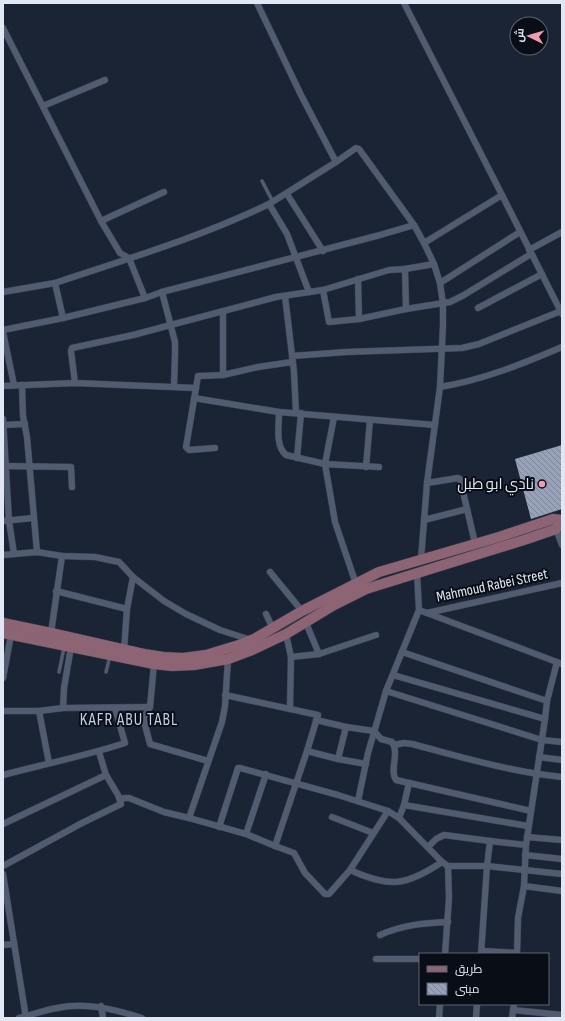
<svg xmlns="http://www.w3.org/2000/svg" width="565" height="1021" viewBox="0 0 565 1021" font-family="'Sofia Sans Condensed',Cairo,sans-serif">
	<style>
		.building { fill: url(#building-back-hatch) }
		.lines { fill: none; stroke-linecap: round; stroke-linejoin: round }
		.service-casing { stroke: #3b4150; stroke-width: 4 }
		.minor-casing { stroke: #3b4150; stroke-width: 7 }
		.primary-casing { stroke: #3b4150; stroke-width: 11 }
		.service { stroke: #525c70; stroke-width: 3 }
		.minor { stroke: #525c70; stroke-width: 6 }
		.primary { stroke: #8d6474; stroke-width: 10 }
		.poi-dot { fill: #f19ab1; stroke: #090d15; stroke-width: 1.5 }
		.labels { text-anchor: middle; stroke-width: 4; stroke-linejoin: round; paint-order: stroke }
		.poi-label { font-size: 15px; fill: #e1e7f3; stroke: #090d15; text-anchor: end }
		.street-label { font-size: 15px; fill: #e1e7f3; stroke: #090d15 }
		.quarter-label { font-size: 17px; letter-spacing: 1px; fill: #c2cee6; stroke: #090d15 }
	</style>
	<defs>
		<pattern id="building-back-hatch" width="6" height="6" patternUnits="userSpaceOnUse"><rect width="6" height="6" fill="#97a2b9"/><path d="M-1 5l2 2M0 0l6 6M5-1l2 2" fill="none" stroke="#7e8697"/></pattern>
	</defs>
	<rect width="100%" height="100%" fill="#1b2435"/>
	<path class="building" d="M562,445V509L531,519L515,459Z"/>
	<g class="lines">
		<defs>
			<g id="service">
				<path d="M262,181L273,202"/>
				<path d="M59,672L64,648"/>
				<path d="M106,672L110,656"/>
			</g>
			<g id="minor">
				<path d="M257,3L301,95L336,162"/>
				<path d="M404,3L502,195"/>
				<path d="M3,28L101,221L120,253L129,258L145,298"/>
				<path d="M43,106L105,80"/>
				<path d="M287,194L323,251"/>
				<path d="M269,204L336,162L356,148L359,149L414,225L424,243"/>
				<path d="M101,221L164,192"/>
				<path d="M529,250L562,232"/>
				<path d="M405,269L406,309"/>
				<path d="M358,279L359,319"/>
				<path d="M55,283C127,259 201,237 269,204L287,234L309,292"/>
				<path d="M440,283L520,232"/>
				<path d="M323,290L329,322L359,319L406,309L450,302L464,295L531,254"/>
				<path d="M3,292L55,283L63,318"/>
				<path d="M162,292L175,342V354L174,386"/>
				<path d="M285,296L294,372L296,413"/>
				<path d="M478,308L542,274"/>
				<path d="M223,312V375"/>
				<path d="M3,330L63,318L145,298L162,292L380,235L414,225"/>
				<path d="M3,332L14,385"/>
				<path d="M292,356L346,352L462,348L479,344L561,311"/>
				<path d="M75,383L71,351L72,348L133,335L276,297L323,290L389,270L405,269L434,264"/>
				<path d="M22,385L23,416L27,437L37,552"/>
				<path d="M3,386L75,383L196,388"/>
				<path d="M440,387C483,380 522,364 562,347"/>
				<path d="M194,398L279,412L435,425"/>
				<path d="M279,412C279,425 275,446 286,455L325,464L379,467"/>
				<path d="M334,417L325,464L335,522L356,584"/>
				<path d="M3,419L9,521L14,554"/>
				<path d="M3,425L25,424"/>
				<path d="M215,448L189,450L186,447L198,376L223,375L258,367L292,362"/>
				<path d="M297,458L301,413"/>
				<path d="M3,466L71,467L72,487"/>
				<path d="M366,467L370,420"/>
				<path d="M427,483L458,478L460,479L475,543"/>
				<path d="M424,520L467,509"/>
				<path d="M3,521L33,518"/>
				<path d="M555,526L562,545"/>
				<path d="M3,555L37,552L62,556L95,557L119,562L133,577L164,601L186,614L220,630L251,640"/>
				<path d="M421,559L427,483L440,387L443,325V304L440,283L434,264L424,243L502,195L562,314"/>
				<path d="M270,572L302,611"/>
				<path d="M56,591L127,609"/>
				<path d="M419,610L562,664"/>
				<path d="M427,613L562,583"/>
				<path d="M266,614L273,629"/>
				<path d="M306,623L319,654"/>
				<path d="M51,633L62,556"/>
				<path d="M286,634L291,657L290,709"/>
				<path d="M124,650L127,609L133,577"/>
				<path d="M402,652L547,701"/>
				<path d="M291,657L319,654L376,635"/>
				<path d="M154,664L150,707L144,717V721L150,744L208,761"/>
				<path d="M393,675L545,719"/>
				<path d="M3,678L11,635"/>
				<path d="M386,691L542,740L562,742"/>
				<path d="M63,708L64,688L71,647"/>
				<path d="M3,711H39L63,708L150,707"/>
				<path d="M39,711L49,763"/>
				<path d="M316,720L346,727L374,731L381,739L392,742C400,754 389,770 396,780L531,811"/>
				<path d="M394,745L404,743L412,744C462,757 511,772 562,777"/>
				<path d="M307,751L338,759L346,727"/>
				<path d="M539,757L562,760"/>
				<path d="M338,759L366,764"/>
				<path d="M3,775C44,764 85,756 125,743L115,708"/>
				<path d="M120,800L124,798H129L164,812L189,818L246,834L275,846L307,751L318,715L225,695"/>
				<path d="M358,801L368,753L386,691L419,610L417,573"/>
				<path d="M404,805L409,783"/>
				<path d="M332,817L373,833"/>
				<path d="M189,818L222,722L225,706L228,659"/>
				<path d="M399,818L404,805L528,826"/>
				<path d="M3,824L106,775"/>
				<path d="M219,827L238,768H240L338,795L388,811L399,818L442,862L448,866H487L562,874"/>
				<path d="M246,834L266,774"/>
				<path d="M527,837L562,840"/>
				<path d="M275,846L294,853L305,873L325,894H329L350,870L388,811"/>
				<path d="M428,847L436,839L444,835L490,841"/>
				<path d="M525,855L562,859"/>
				<path d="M3,866L82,823L121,804L118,795L106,775L99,752"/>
				<path d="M350,870C390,888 406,886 442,862"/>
				<path d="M3,874L26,1018"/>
				<path d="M524,886L562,891"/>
				<path d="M380,935C402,925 424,923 448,922"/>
				<path d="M3,945L14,944"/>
				<path d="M482,951L517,953"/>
				<path d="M445,954L449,898L448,866"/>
				<path d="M481,954L487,866L490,841L526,845"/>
				<path d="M517,954L518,918L524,886L526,845L545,719L547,701L557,662"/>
				<path d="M376,959H420"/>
				<path d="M101,1006L103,1018"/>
				<path d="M513,1010L562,1015"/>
				<path d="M19,1018C32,1015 44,1010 57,1008C86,1002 114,1009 142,1018"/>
				<path d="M439,1018L440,1004"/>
				<path d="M476,1018L477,1004"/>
				<path d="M512,1018L514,1004"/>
			</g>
			<g id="primary">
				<path d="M3,623L51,633L144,654L163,657L183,658L206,655L239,645L254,639L302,611L379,572L499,537L553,519L562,520"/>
				<path d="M3,633L154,664L172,666L194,665L228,659L252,650L286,634L334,605L366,589L527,539L556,529L562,523"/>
			</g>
		</defs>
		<use href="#service" class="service-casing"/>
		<use href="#minor" class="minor-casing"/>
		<use href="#primary" class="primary-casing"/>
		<use href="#service" class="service"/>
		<use href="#minor" class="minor"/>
		<use href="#primary" class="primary"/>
	</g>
	<circle class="poi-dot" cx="542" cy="484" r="4"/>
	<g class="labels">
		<g class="poi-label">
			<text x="534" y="489">نادي ابو طبل</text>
		</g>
		<g class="street-label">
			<text transform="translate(492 585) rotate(-12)" y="5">Mahmoud Rabei Street</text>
		</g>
		<g class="quarter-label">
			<text x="129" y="725">KAFR ABU TABL</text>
		</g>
	</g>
	<rect width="565" height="1021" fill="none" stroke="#e1e7f3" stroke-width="8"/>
	<rect x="419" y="953" width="130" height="52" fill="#090d15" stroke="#5f646e"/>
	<rect x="427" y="966" width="20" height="6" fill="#8d6474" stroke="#5f646e"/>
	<text x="455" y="973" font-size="12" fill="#e1e7f3">طريق</text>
	<rect x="427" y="983" width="20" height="12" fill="url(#building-back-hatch)" stroke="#5f646e"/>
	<text x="455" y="993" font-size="12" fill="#e1e7f3">مبنى</text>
	<g transform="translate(529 36) rotate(275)"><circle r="19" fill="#090d15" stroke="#5f646e"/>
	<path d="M0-3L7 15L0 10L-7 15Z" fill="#f19ab1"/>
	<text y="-6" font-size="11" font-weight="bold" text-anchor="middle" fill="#e1e7f3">ش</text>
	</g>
</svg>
